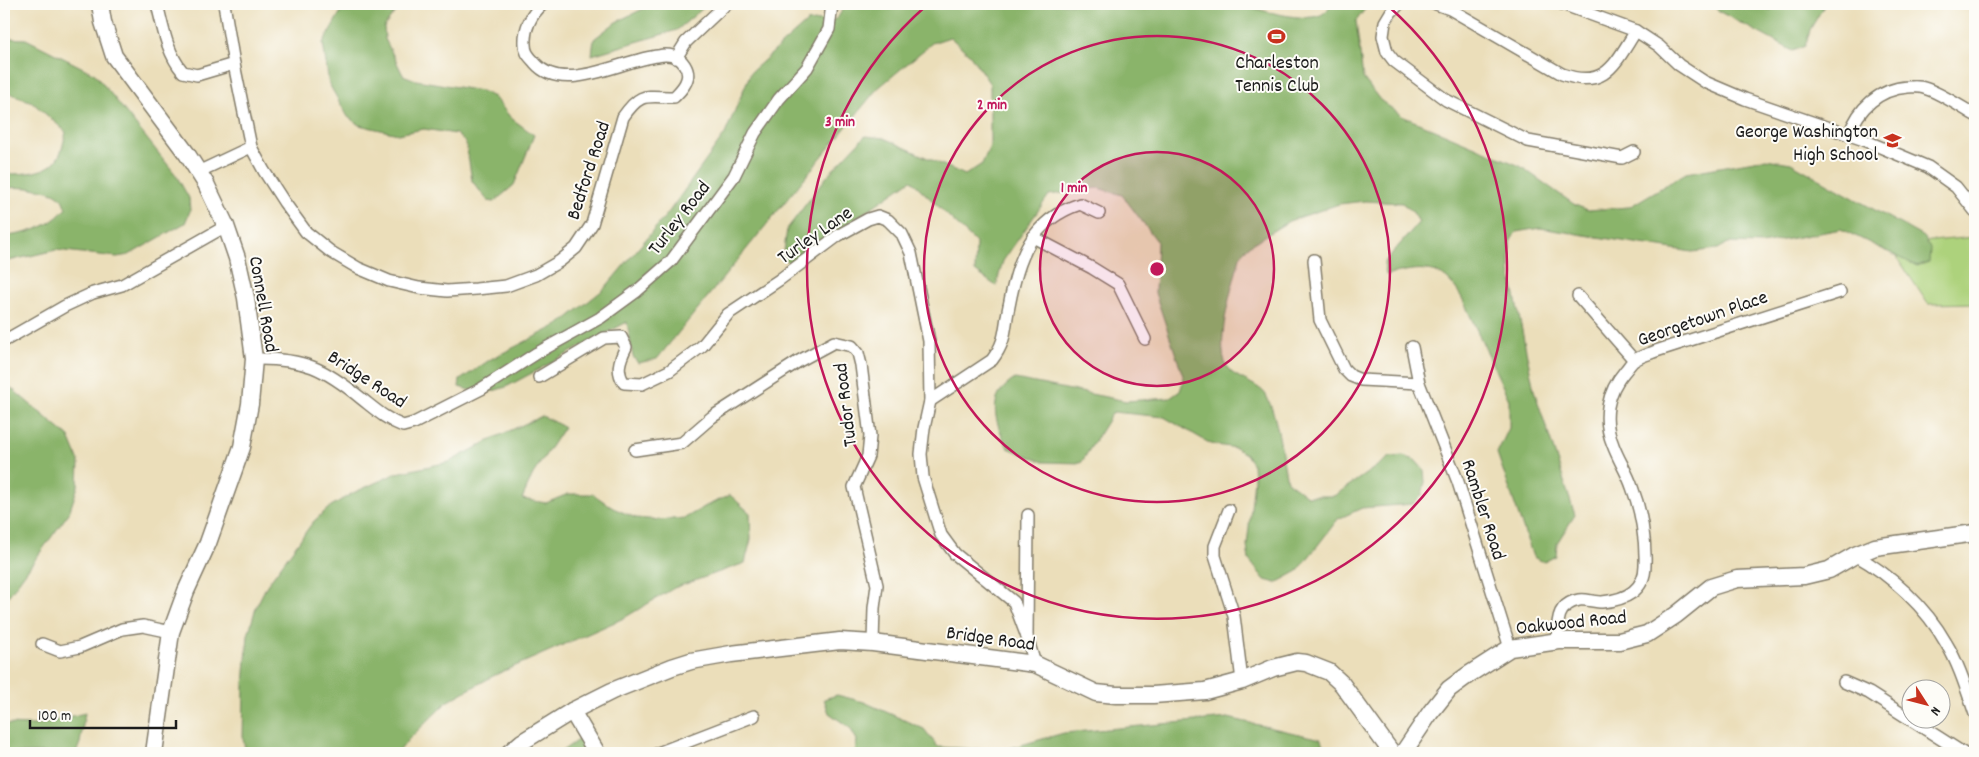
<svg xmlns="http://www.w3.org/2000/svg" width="1979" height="757" viewBox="0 0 1979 757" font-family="Dekko,sans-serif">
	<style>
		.green { fill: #add27b; stroke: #64774c }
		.forest { fill: #8ab46b; stroke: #536844 }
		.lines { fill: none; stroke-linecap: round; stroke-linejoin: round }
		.street-casing { stroke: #847d6b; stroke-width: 14 }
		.secondary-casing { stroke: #847d6b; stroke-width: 19 }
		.street { stroke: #fff; stroke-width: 11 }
		.secondary { stroke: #fff; stroke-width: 16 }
		.ring { fill: none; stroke: #c2185b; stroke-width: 2.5 }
		.labels { text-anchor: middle; stroke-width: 4; stroke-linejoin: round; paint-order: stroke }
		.poi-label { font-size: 20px; fill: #1c1c1c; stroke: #fdfcf7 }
		.street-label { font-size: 20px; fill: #1c1c1c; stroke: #fdfcf7 }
		.centre { fill: #c2185b; stroke: #fdfcf7; stroke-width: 2.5 }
		.ring-label { font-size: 15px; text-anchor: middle; font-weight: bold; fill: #c2185b; stroke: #fdfcf7; stroke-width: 4; stroke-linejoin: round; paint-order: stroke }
	</style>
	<rect width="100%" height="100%" fill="#fdfcf7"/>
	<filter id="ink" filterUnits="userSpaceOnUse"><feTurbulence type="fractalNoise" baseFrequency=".02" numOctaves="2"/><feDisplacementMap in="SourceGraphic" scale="10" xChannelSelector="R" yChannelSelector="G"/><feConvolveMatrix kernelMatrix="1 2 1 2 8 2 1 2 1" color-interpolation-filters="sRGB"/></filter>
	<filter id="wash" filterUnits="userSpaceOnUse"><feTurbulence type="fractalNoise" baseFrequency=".0096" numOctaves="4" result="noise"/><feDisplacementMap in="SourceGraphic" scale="20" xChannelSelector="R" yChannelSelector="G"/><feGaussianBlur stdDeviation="1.12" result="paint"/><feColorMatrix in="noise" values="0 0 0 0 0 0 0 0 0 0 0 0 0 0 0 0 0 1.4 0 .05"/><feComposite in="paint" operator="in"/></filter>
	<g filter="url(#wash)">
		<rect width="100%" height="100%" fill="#ebdeba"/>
		<path class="green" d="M1975,237V303L1928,304L1889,245Z"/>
		<g class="forest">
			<path d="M345,4H405L392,16L384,27L385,39L403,75L416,80L481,91L494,97L511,118L534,135L514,185L494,202L488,201L472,181L466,143L456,134L424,129L398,134L359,125L348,117L329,84L323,43Z"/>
			<path d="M653,4H708L677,30L592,55L594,39L616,22Z"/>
			<path d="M846,4H1240C1257,9 1309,25 1324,13C1327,11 1330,6 1331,4H1369L1356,21L1363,78L1380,100L1402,116L1520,166L1575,205L1588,210L1629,207L1686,173L1766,159L1791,163L1925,238L1930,249L1929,262L1917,266L1841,229L1762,244L1728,243L1718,249L1692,252L1540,228L1516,232L1510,242V271L1534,390L1575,515L1557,543L1556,556L1544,562L1533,557L1497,453L1509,428V400L1462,298C1442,263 1421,267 1386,275L1384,263L1419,222L1412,211L1402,203L1365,201L1339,204L1289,221L1247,247L1240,257C1234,283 1210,352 1231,372C1240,379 1261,386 1266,395C1279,420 1281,453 1287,481L1307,496H1334L1390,457L1403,456L1415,460L1424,470L1425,482L1422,495L1413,504L1362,508L1338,519L1298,571L1276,583L1265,580L1249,560L1247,546L1254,479L1253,465L1246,454L1235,448L1211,444L1164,417L1113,412L1081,463L1043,462L1008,448C995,422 985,397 1015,379L1126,401L1170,398L1180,391L1184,379L1155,293L1157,241L1122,195L1098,188L1049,195L1003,261L996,286L975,271L976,243L911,180L795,261L788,262L783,258L787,229L828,175L865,136L884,138L965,175L982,164L990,146V84L970,55L950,37L932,43L877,89L657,359L638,363L633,357L627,322L506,387L483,394L459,387L460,380L491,359L560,324L604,289L668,213L725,134L751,72L807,22L837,19Z"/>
			<path d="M1710,4H1756L1770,10L1783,4H1825L1811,28L1805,46L1793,51L1720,12Z"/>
			<path d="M4,38L26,39L95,74L176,175L189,198L190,211L185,223L129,255L117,257L56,250L4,262V236C26,235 52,226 66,208C64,205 63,199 60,197C49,187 18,187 4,188V174C20,174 47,174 57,159C62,153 64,140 66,132L32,102L4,91Z"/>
			<path d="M4,382L69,437L79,461L78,486L69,513L4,602Z"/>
			<path d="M542,416L564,427L533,474L522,499L546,503L568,494H593L613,508L636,518L660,520L685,518L706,506L730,495L750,513L751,539L745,563L674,588L624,618L495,675L448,701L408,740L398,753H246L243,739L244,685L248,635L256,607L267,585L313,522L331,506L353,493L397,473L449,462L496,437Z"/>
			<path d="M837,695L864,702L924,729L938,747L1003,750L1064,733L1228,718L1321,739L1327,750V753H853L855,752L857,740L850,728L829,713L824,699Z"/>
			<path d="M85,713L80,743L76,753H4V724L36,725Z"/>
			<path d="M582,737L592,753H559Z"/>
		</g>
	</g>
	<g filter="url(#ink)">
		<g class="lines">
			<defs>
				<g id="street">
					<path d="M157,4C163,28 167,53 183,72L197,75L234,64"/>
					<path d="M224,4L234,64L251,147L264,171L284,202L306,232L331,252L358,268L389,281L419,288L447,291L476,289L506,286L536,275L560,261L576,248L592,224L623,117C641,91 646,97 674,97C679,92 685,87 687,79C690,70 682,58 673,56C669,55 662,55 658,56C623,59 563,96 535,63C529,56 525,53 525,44C524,29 531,14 543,4"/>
					<path d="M1399,4L1391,12L1385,22L1383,36L1387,52L1394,61L1446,100L1528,141L1622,158L1634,152"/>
					<path d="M1436,4L1450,9L1562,74C1606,90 1615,63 1636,31"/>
					<path d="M1562,4L1636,31L1659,46L1679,65L1705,82L1745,99L1861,139L1928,167L1956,187L1975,211"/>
					<path d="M676,58L686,42L726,4"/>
					<path d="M1849,135C1858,108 1879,89 1908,87C1913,87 1919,86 1924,88C1939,92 1961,107 1975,115"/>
					<path d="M198,172L251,147"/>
					<path d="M1033,237L1092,268L1118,284L1145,339"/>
					<path d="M1314,260L1320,320L1344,369L1351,376L1361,380L1419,383"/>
					<path d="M1578,296L1634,360"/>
					<path d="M4,341L65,306L93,293L122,285L226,226"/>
					<path d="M1412,347L1419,383L1458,482L1510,648"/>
					<path d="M254,359C304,358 324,368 362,399C376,410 387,420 403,426L414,423L481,389L537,353L600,318L637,291L671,261L734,176L755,133L779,99L807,68L829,29L832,4"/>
					<path d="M539,377L604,338L621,337L626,347C619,361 616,371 624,383L642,384L669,371L702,346L728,314L779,280L839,235L868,219L878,216L888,220L902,234L911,253L929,341L930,401L924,428L921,454L923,477L941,535L955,554L1014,602L1027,637"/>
					<path d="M930,401L992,360C1007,340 1004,329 1009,306C1018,258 1031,220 1080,204L1099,213"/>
					<path d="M635,450L682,443L712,417L799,361L834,342L852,346L858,353L861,365L870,436L868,456L854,487L877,585L874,608L873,643"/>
					<path d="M1229,510L1215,546V556L1234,616L1242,681"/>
					<path d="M1028,515L1027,637L1035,664"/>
					<path d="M1855,555C1891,575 1926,607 1946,643C1959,664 1967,691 1975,714"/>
					<path d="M1559,641C1556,623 1557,604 1579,600C1586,599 1594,602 1602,602C1625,600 1645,591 1645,565C1646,540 1641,510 1632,487C1627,472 1618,459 1613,445C1602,419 1607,392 1625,371C1628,368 1631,362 1635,360C1641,356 1649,354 1656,351L1840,292"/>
					<path d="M42,644L60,651L80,647L122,629L143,626L171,632"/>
					<path d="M1844,682L1869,693L1963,753"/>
					<path d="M658,753L754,716"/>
				</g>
				<g id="secondary">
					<path d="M100,4L103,22L114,56L187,154L206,184L226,226L237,258L246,298L254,359L250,404L242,447L208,543L186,591L171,632L154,753"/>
					<path d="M572,711L597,753"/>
					<path d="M509,753L522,742L572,711L612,691L672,667L691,661L731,654L840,641L873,643L1035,664L1096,693L1116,695H1153L1205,691L1242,681L1273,668L1297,662L1306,663L1329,672L1342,684L1392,753"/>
					<path d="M1403,753L1430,713L1449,689L1468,675L1510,648L1559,641H1619L1647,634L1676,615L1711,587L1737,579L1804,576L1829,570L1855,555L1875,547L1975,533"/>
				</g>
			</defs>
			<use href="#street" class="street-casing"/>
			<use href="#secondary" class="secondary-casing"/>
			<use href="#street" class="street"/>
			<use href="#secondary" class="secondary"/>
		</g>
	</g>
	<circle cx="1157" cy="269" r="117" fill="#c2185b" fill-opacity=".12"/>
	<g class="ring">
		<circle cx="1157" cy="269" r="117"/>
		<circle cx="1157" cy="269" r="233"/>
		<path d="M1387 5A350 350 0 1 1 927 5"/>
	</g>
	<defs>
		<symbol id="stadium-bare" viewBox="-9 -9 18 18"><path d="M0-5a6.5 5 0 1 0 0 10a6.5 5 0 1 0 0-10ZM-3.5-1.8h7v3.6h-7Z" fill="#c8321e" stroke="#fdfcf7" stroke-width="2.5" paint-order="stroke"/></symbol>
		<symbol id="school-bare" viewBox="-9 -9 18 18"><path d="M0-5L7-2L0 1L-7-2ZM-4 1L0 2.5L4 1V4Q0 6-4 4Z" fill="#c8321e" stroke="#fdfcf7" stroke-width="2.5" paint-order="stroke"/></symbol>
	</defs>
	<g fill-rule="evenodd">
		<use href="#stadium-bare" x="1264" y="24" width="25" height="25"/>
		<use href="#school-bare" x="1880" y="128" width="25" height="25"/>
	</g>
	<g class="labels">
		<g class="poi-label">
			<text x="1277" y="68">Charleston<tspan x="1277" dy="23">Tennis Club</tspan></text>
			<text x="1878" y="137" text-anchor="end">George Washington<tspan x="1878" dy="23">High School</tspan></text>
		</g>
		<g class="street-label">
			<text transform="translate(587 170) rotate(-72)" y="7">Bedford Road</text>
			<text transform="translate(678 217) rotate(-52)" y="7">Turley Road</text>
			<text transform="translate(814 234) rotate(-35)" y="7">Turley Lane</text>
			<text transform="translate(265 304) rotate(80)" y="7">Connell Road</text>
			<text transform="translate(1702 317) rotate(-19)" y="7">Georgetown Place</text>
			<text transform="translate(368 378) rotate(33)" y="7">Bridge Road</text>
			<text transform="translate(844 405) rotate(-97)" y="7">Tudor Road</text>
			<text transform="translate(1485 509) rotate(72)" y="7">Rambler Road</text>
			<text transform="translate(1571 621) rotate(-6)" y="7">Oakwood Road</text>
			<text transform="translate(991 637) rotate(8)" y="7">Bridge Road</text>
		</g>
	</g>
	<circle cx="1157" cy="269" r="8" class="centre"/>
	<g class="ring-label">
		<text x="992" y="109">2 min</text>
		<text x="840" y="126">3 min</text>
		<text x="1074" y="192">1 min</text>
	</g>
	<rect width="1979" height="757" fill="none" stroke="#fdfcf7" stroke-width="20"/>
	<g transform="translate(1926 704) rotate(126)"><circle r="24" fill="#fdfcf7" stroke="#a3a29f"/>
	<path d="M0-4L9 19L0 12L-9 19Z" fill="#c8321e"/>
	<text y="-8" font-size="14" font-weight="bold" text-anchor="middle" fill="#1c1c1c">N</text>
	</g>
	<path d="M30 720v8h146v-8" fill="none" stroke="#1c1c1c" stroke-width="2.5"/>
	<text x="38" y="720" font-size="15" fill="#1c1c1c" stroke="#fdfcf7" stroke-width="4" paint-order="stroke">100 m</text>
</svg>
